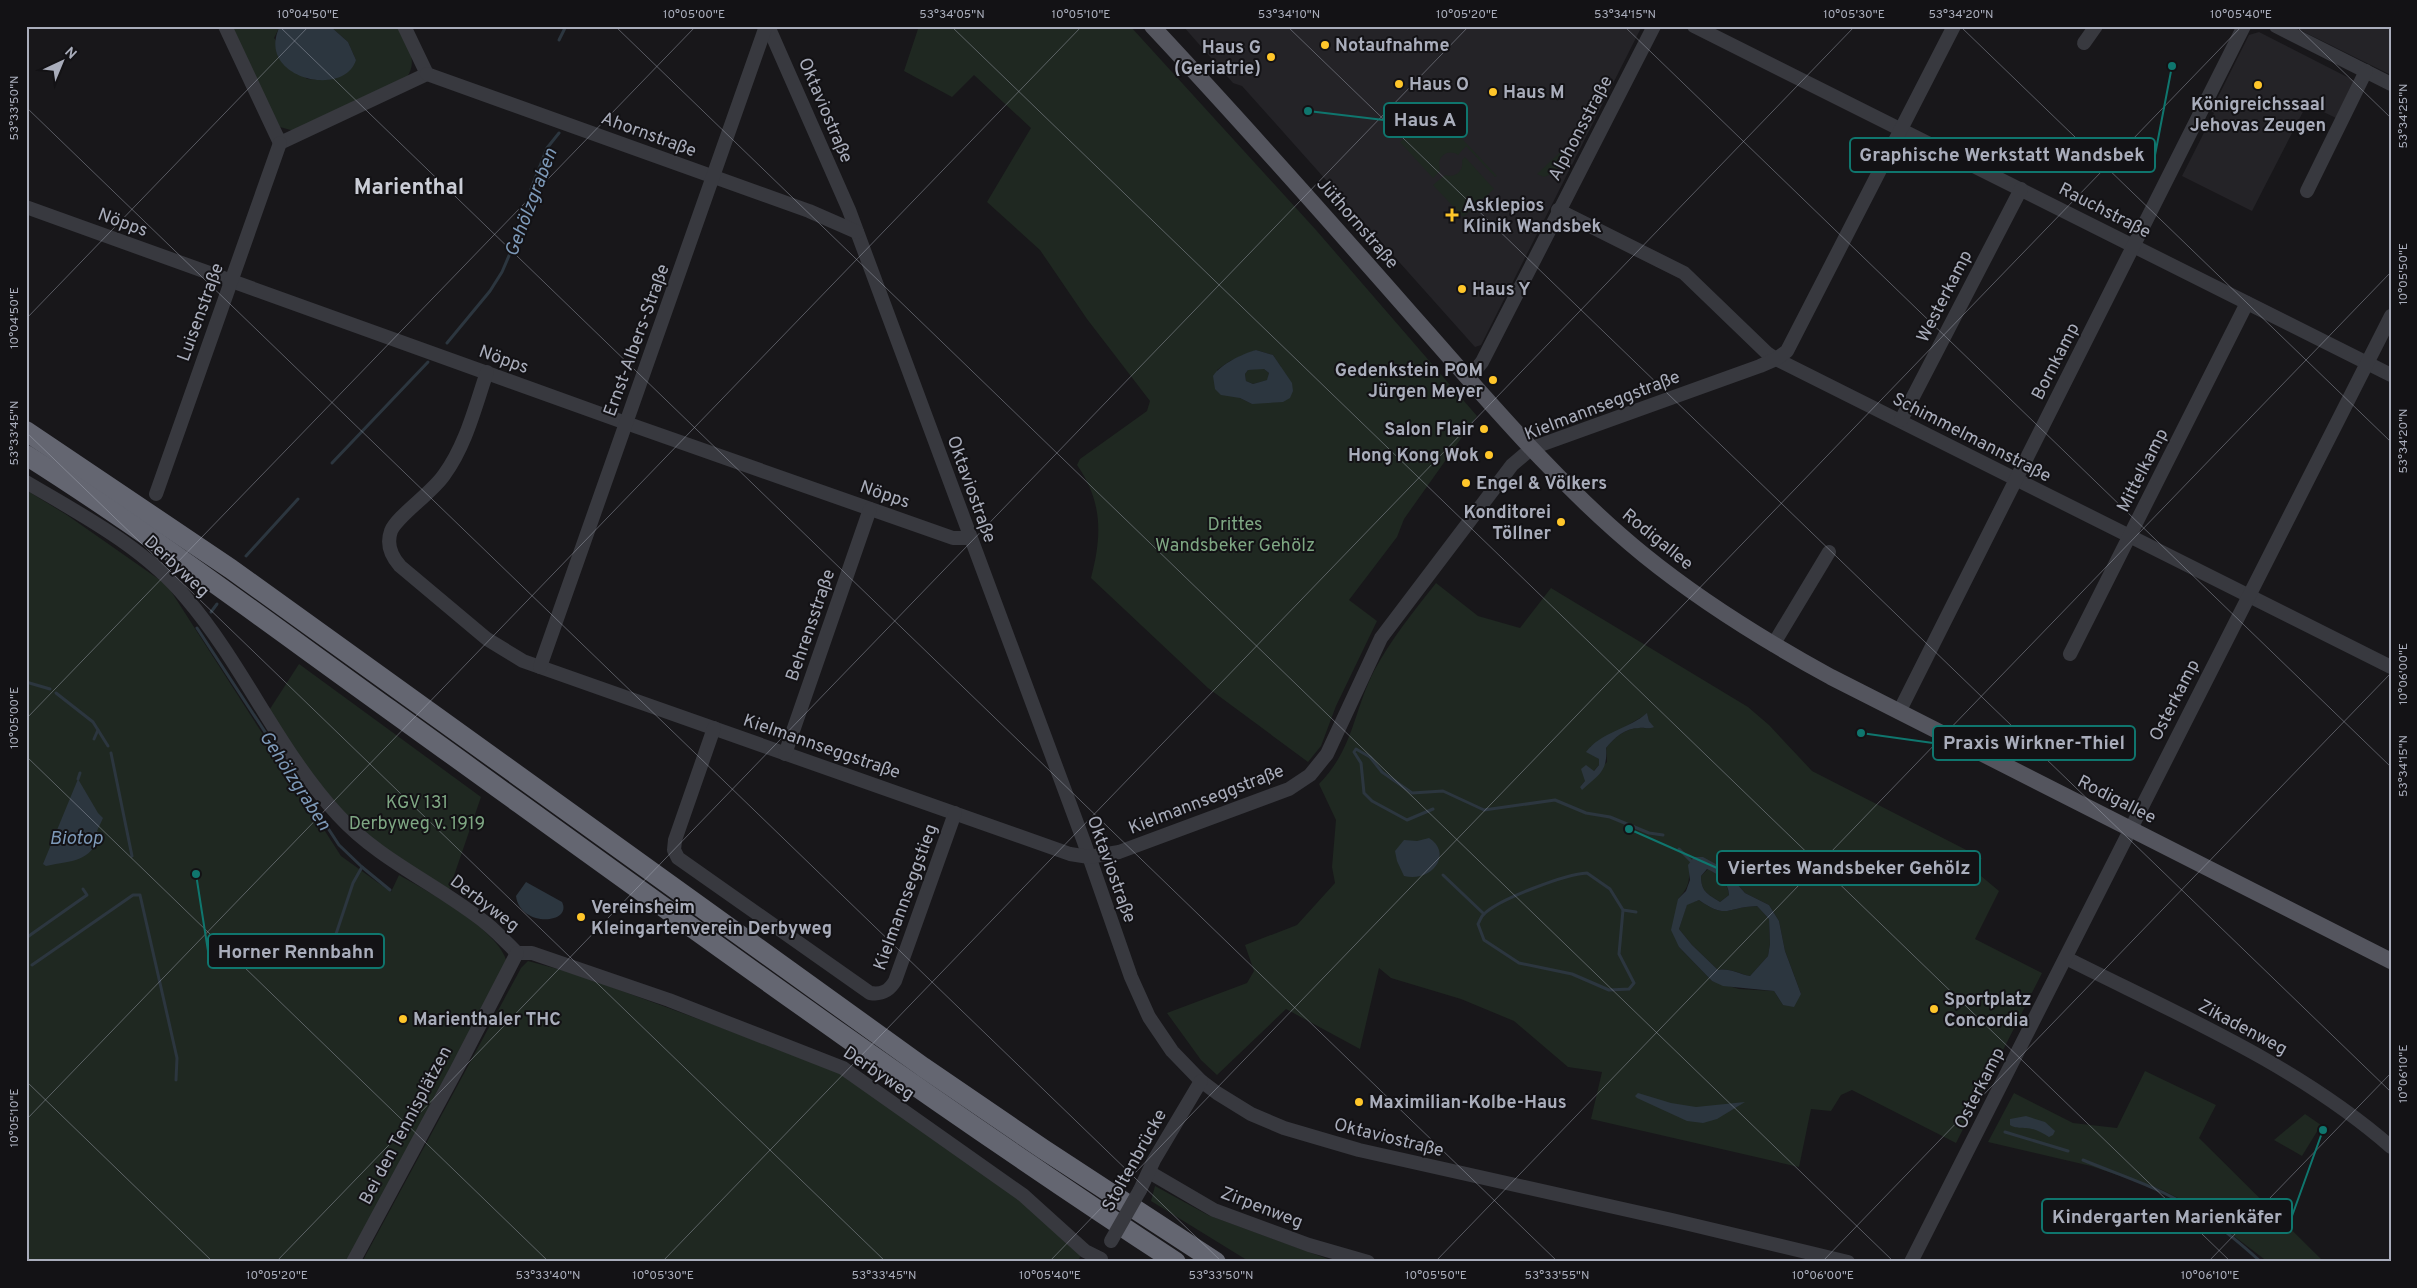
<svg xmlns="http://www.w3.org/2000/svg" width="2417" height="1288" viewBox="0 0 2417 1288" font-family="Overpass,sans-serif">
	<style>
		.built { fill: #242327 }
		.green { fill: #1f2821; fill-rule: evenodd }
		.water { fill: #2c363f; fill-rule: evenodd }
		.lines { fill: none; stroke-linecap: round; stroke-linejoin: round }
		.stream { stroke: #2c363f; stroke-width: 3 }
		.minor { stroke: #38393f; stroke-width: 14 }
		.major { stroke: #54555e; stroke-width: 16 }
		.highway { stroke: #646671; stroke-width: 20 }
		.minor-bridge { stroke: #38393f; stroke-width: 14 }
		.ticks { fill: none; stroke: #a9adbb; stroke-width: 1; stroke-opacity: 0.45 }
		.poi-dot { fill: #ffc62a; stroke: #131215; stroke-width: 2 }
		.labels { text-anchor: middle; stroke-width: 4; stroke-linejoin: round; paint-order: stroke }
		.poi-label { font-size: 18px; font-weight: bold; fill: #a9adbb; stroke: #131215; text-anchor: start }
		.street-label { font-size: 18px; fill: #a9adbb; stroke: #131215 }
		.park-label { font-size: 18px; fill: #7ea783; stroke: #131215 }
		.water-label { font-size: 19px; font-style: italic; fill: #7d99b8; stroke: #131215 }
		.district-label { font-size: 22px; font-weight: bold; fill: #cacdd6; stroke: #131215 }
		.leader { fill: none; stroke: #0f766e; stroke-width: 2 }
		.callout-dot { fill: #0f766e; stroke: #131215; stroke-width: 2 }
		.callout { fill: #131215; stroke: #0f766e; stroke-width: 2 }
		.callout-label { font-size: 19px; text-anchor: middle; font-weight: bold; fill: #a9adbb }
		.neatline { fill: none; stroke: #a9adbb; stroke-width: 2 }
		.ticks-label { font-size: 12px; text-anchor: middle; fill: #a9adbb }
	</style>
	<rect width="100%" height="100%" fill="#18171a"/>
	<g class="built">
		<path d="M1183,26H1642L1481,345L1475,347L1242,86L1233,83Z"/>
		<path d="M2293,26H2391V75L2298,29Z"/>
		<path d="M2259,32L2355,81L2336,118L2307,104L2252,211L2182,176L2214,113L2211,111L2249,35Z"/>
	</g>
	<g class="green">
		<path d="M228,26H280L274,38L307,79C331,81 338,73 356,60L348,42L330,26H399C406,43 419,60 407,77L294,131L280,127Z"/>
		<path d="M919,26L1131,27L1316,230L1477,416L1404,519L1397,537L1349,600L1377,621L1336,706L1321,746L1308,762L1208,688L1091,578C1102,536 1103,502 1077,465L1080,459L1147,411L1150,401L1087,319L1040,250L987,202L1031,128L974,75L952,97L904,71ZM1256,350L1273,355L1281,367L1252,404L1240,398L1217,370L1230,361Z"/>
		<path d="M1436,111L1497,176L1495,177L1466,146L1458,155C1450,150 1442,153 1439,162L1440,171L1433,178L1400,142Z"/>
		<path d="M1570,143C1570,158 1558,172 1544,177L1537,174Z"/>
		<path d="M1465,157L1494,189L1463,217L1433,185L1445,175C1456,178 1464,171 1462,160Z"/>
		<path d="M1256,369H1264L1269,373L1268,380L1253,384L1246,381L1245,374L1248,370Z"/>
		<path d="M26,490L67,515L167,585L341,856L391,892L399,875C429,892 498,929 507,962L347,1262H26Z"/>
		<path d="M1436,583L1478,616L1520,628L1551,588L1748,707L1769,725L1812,771L1982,858L1975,871L1999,891L1975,939L2042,973L1956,1143L1852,1090L1841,1095L1831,1111L1811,1109L1799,1167L1591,1119L1602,1072L1568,1067L1514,1021L1461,999L1391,978L1379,968L1360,1049L1286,1009L1217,1075L1201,1060L1167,1013L1247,983L1254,971L1245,945L1297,925L1335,883L1332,867L1336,820L1319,784C1354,748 1353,712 1374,671C1391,639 1414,611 1436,583ZM1647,714L1649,721L1653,727C1647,730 1644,727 1637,728C1623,730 1614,738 1606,748L1607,762L1580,787L1599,765V759L1592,754L1590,747ZM1689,865L1723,868L1745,893L1769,905L1779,921L1785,951L1801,994L1783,1005L1774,991L1739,989L1712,981L1679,947L1678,899C1689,888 1690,880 1689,865Z"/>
		<path d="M299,664L481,797L448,893L410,870L334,806L268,712Z"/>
		<path d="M1708,869C1720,876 1727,880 1729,895L1720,902C1708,894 1701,892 1701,876Z"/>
		<path d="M1699,900C1727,920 1727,907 1757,906L1769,919L1770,944L1768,956L1750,976C1739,974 1730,968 1718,970L1692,945L1679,929L1687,904Z"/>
		<path d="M528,961L576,974L712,1024L849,1077L1023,1199L1082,1254L1077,1262H362L521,968Z"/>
		<path d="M2145,1071L2216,1105L2199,1138L2324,1262H2268L2196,1207L2162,1190L2091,1166L1988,1142L2014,1093L2073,1123L2117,1128Z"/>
		<path d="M2305,1114L2321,1125L2302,1156L2274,1140Z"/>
		<path d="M1155,1186L1208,1215L1336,1262H1250L1151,1201Z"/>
	</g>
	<g class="water">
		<path d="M280,26H330L348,42L356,60C344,99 254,78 280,26Z"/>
		<path d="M1256,350L1273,355L1292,383L1293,391L1290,398L1283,402L1252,404L1240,398L1221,395L1215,389L1213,376C1221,364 1242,354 1256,350ZM1264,369L1269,373L1267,380L1253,384L1246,381L1245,374L1248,370Z"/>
		<path d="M1647,713L1649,721L1654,727C1647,730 1645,727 1639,728C1625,728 1614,738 1606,748C1608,772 1598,775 1582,790L1580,787L1585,781L1581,769L1586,765L1594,771L1599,765V759L1586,752C1601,732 1629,729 1647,713Z"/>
		<path d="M78,779L98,813L103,818L97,831L101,835C88,863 74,860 46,866L43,864Z"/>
		<path d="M1429,838C1454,854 1431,883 1404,876L1397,861L1395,851L1404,840L1417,841Z"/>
		<path d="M1694,857H1703L1723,868L1745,893L1769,905L1779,921L1785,951L1801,994L1794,1007L1783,1005L1774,991L1723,986L1712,981L1679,947L1671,930L1678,899L1686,891L1690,880L1688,865ZM1707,869C1720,875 1728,881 1729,895L1720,902C1708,894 1701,892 1701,876ZM1699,900C1727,920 1727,907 1757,906L1769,919L1770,944L1768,956L1750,976C1738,974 1730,968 1718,970L1692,945L1679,929L1687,905Z"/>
		<path d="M526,882L562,902C573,924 520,928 516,896Z"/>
		<path d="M1638,1093L1671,1103L1696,1107L1745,1102L1717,1119L1703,1123L1687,1121L1637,1098L1635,1096Z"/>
		<path d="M2026,1116L2045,1122L2055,1131L2053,1135L2049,1137C2042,1133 2034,1128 2026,1128C2019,1127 2017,1129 2010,1125V1119Z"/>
	</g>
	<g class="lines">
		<g class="stream">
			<path d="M559,40L566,26"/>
			<path d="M447,343L490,291L502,272L532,202L531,189L547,148L559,133"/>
			<path d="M332,463L428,362"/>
			<path d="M246,556L298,499"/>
			<path d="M211,612L217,604"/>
			<path d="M197,628L339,845L362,867L353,883L336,934"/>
			<path d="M26,682L50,689"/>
			<path d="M56,693L93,722L108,746"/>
			<path d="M94,739L98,730"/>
			<path d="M111,753L132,856"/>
			<path d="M78,779L80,773"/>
			<path d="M1433,809L1407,820L1372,801L1364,793L1361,763L1354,752L1356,749L1370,757L1382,772L1412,793L1443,791L1484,810L1555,800L1586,813L1610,817L1649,833L1663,835"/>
			<path d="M1679,849L1691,861"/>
			<path d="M362,867L390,890"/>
			<path d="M1587,873L1610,889L1623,910L1619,954L1634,983L1629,989L1609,990L1572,974L1519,963L1484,940L1478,924C1480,921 1481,916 1484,914C1499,899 1566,874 1587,873Z"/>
			<path d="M1443,875L1484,914"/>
			<path d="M1623,910L1636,912"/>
			<path d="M26,938L87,895L83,889"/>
			<path d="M32,965L133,895H140L177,1058L176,1080"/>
			<path d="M2005,1132L2068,1151"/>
			<path d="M2083,1160C2119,1175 2158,1187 2191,1208C2217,1223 2239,1242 2261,1262"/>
		</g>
		<g class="minor">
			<path d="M225,26L280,143L427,74"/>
			<path d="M404,26L427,74"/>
			<path d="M768,26L849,210L1084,842L1131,977L1149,1017L1172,1051L1201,1081L1217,1093L1251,1114L1284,1128L1359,1150L1672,1220L1848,1262"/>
			<path d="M1694,26L2391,375"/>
			<path d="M2276,26L2391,84"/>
			<path d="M2084,43L2096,26"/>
			<path d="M427,74L809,211L857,232"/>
			<path d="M2307,191L2366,71"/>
			<path d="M26,207L626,423L953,538H970"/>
			<path d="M1558,210L1684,273L1767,353L1776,359L2391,667"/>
			<path d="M487,372C475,407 466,445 444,475C432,493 397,516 391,531C386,545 391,556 400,566L487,639L523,661L1070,854L1089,857L1119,852L1289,789L1310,775L1327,754L1381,638L1512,465L1532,448L1760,366L1776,359L1787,351L1954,26"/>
			<path d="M1469,378L1482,362L1654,26"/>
			<path d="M1901,420L2021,189"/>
			<path d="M26,482C82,515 145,548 187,599C244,666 278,750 338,815C380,861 439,885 487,924C498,933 507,943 517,953H532L669,1000L843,1068L1023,1195L1085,1251L1101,1259"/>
			<path d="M156,494L280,143"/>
			<path d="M1773,645L1829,552"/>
			<path d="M2070,654L2247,303"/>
			<path d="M540,667L766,26"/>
			<path d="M1899,712L2244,26"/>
			<path d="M714,728L675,840L674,850L678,858L870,993C882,995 889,991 895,981L955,813"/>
			<path d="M785,754L870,509"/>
			<path d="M2066,958C2177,1014 2296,1064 2391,1147"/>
			<path d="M1149,1172L1214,1210L1309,1245L1368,1262"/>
			<path d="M1140,1190L1154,1160L1201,1081"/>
			<path d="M353,1262L457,1069L517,953"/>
			<path d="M1911,1262L2391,316"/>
		</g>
		<path class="major" d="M1152,26C1241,121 1327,218 1413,316C1486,398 1558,485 1644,555C1702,602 1765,641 1831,677L2391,961"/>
		<g class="highway">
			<path d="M26,431L231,569L923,1067L1043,1149L1216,1262"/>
			<path d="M26,455C151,534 270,624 390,710C650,897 908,1087 1176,1262"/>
		</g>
		<path class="minor-bridge" d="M1111,1241L1140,1190"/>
	</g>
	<path class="ticks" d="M279,26L1558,1262M615,26L1894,1262M951,26L2231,1262M1287,26L2391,1092M1624,26L2391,767M1960,26L2391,442M2296,26L2391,118M26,107L1222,1262M26,319L309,26M26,432L886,1262M26,719L696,26M26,756L549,1262M26,1081L213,1262M26,1120L1082,26M276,1262L1469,26M662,1262L1855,26M1049,1262L2242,26M1435,1262L2391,272M1822,1262L2391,673M2208,1262L2391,1073"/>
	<g class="poi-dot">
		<circle cx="1325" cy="45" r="5"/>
		<circle cx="1271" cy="57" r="5"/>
		<circle cx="1399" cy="84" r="5"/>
		<circle cx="2258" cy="85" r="5"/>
		<circle cx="1493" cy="92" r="5"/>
		<path d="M1449.5 207.5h5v5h5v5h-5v5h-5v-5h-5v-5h5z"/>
		<circle cx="1462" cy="289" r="5"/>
		<circle cx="1493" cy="380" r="5"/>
		<circle cx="1484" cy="429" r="5"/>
		<circle cx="1489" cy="455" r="5"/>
		<circle cx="1466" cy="483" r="5"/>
		<circle cx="1561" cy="522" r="5"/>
		<circle cx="581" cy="917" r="5"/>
		<circle cx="1934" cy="1009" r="5"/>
		<circle cx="403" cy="1019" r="5"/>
		<circle cx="1359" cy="1102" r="5"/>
	</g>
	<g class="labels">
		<g class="poi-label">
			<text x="1335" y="51">Notaufnahme</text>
			<text x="1261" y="53" text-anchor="end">Haus G<tspan x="1261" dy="21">(Geriatrie)</tspan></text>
			<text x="1409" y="90">Haus O</text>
			<text x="1503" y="98">Haus M</text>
			<text x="2258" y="110" text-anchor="middle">Königreichssaal<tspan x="2258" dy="21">Jehovas Zeugen</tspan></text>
			<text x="1463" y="211">Asklepios<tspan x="1463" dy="21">Klinik Wandsbek</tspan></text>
			<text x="1472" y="295">Haus Y</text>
			<text x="1483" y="376" text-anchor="end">Gedenkstein POM<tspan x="1483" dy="21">Jürgen Meyer</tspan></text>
			<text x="1474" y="435" text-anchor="end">Salon Flair</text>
			<text x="1479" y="461" text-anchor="end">Hong Kong Wok</text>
			<text x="1476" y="489">Engel &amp; Völkers</text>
			<text x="1551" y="518" text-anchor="end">Konditorei<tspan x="1551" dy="21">Töllner</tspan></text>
			<text x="591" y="913">Vereinsheim<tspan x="591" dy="21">Kleingartenverein Derbyweg</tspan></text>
			<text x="1944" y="1005">Sportplatz<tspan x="1944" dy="21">Concordia</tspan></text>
			<text x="413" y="1025">Marienthaler THC</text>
			<text x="1369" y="1108">Maximilian-Kolbe-Haus</text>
		</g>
		<g class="street-label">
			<text transform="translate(826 110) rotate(67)" y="6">Oktaviostraße</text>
			<text transform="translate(1580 128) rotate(-62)" y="6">Alphonsstraße</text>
			<text transform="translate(649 134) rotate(20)" y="6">Ahornstraße</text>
			<text transform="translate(2105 210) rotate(27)" y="6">Rauchstraße</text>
			<text transform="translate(123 222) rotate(20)" y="6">Nöpps</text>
			<text transform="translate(1358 223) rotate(49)" y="6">Jüthornstraße</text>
			<text transform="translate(1944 296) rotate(-63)" y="6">Westerkamp</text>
			<text transform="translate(200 312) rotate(-70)" y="6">Luisenstraße</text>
			<text transform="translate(636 340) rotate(-70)" y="6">Ernst-Albers-Straße</text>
			<text transform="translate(504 359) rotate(20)" y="6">Nöpps</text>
			<text transform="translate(2055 361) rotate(-63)" y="6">Bornkamp</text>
			<text transform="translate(1602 405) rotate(-21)" y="6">Kielmannseggstraße</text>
			<text transform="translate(1972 437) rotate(27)" y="6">Schimmelmannstraße</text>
			<text transform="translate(2142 470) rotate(-63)" y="6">Mittelkamp</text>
			<text transform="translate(972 489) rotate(70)" y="6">Oktaviostraße</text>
			<text transform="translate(885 494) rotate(19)" y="6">Nöpps</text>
			<text transform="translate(1658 539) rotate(39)" y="6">Rodigallee</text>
			<text transform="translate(177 566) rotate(43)" y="6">Derbyweg</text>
			<text transform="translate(810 625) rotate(-71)" y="6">Behrensstraße</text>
			<text transform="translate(2174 700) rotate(-63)" y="6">Osterkamp</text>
			<text transform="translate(822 746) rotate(19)" y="6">Kielmannseggstraße</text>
			<text transform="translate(1206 799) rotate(-21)" y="6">Kielmannseggstraße</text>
			<text transform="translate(2117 799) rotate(27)" y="6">Rodigallee</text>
			<text transform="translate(1112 869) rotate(70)" y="6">Oktaviostraße</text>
			<text transform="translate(905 897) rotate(-70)" y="6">Kielmannseggstieg</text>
			<text transform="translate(485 903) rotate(37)" y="6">Derbyweg</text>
			<text transform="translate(2243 1027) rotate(28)" y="6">Zikadenweg</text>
			<text transform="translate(879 1073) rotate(34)" y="6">Derbyweg</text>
			<text transform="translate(1979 1088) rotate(-63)" y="6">Osterkamp</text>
			<text transform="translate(405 1125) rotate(-62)" y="6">Bei den Tennisplätzen</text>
			<text transform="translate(1389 1137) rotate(14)" y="6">Oktaviostraße</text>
			<text transform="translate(1134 1160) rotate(-61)" y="6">Stoltenbrücke</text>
			<text transform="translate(1262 1207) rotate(21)" y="6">Zirpenweg</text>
		</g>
		<g class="park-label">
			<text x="1235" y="530">Drittes<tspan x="1235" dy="21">Wandsbeker Gehölz</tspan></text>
			<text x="417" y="808">KGV 131<tspan x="417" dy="21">Derbyweg v. 1919</tspan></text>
		</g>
		<g class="water-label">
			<text transform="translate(530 202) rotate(-69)" y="7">Gehölzgraben</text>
			<text transform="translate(296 780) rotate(57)" y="7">Gehölzgraben</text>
			<text x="76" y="844">Biotop</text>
		</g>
		<g class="district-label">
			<text x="409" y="194">Marienthal</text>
		</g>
	</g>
	<path class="leader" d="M1308 111L1384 120M2172 66L2155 155M1861 733L1933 743M1629 829L1717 868M196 874L208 951M2323 1130L2292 1216"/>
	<g class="callout-dot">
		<circle cx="1308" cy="111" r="5"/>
		<circle cx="2172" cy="66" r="5"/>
		<circle cx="1861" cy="733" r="5"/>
		<circle cx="1629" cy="829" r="5"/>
		<circle cx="196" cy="874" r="5"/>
		<circle cx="2323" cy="1130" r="5"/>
	</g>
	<g class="callout">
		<rect x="1384" y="103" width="83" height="34" rx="5"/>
		<rect x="1850" y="138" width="305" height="34" rx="5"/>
		<rect x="1933" y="726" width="202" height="34" rx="5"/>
		<rect x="1717" y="851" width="263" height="34" rx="5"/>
		<rect x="208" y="934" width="176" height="34" rx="5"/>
		<rect x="2042" y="1199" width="250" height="34" rx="5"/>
	</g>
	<g class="callout-label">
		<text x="1425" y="126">Haus A</text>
		<text x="2002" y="161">Graphische Werkstatt Wandsbek</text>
		<text x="2034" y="749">Praxis Wirkner-Thiel</text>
		<text x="1849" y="874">Viertes Wandsbeker Gehölz</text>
		<text x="296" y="958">Horner Rennbahn</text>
		<text x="2167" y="1223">Kindergarten Marienkäfer</text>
	</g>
	<rect width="2417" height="1288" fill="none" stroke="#131215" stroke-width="55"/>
	<g transform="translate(62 62) rotate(44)" stroke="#131215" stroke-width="4" paint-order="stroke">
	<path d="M0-4L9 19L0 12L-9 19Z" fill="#a9adbb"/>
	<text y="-8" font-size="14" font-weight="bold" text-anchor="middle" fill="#a9adbb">N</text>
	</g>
	<rect x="28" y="28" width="2362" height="1232" class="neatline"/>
	<g class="ticks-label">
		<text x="308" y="18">10°04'50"E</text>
		<text x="694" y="18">10°05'00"E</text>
		<text x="952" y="18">53°34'05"N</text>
		<text x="1081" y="18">10°05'10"E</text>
		<text x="1289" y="18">53°34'10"N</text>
		<text x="1467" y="18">10°05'20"E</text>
		<text x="1625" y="18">53°34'15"N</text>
		<text x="1854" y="18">10°05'30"E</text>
		<text x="1961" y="18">53°34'20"N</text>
		<text x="2241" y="18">10°05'40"E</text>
		<text transform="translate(14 108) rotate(-90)" y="4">53°33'50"N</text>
		<text transform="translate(2403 116) rotate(-90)" y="4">53°34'25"N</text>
		<text transform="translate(2403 274) rotate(-90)" y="4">10°05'50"E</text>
		<text transform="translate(14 318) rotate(-90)" y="4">10°04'50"E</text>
		<text transform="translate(14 433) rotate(-90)" y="4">53°33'45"N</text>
		<text transform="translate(2403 441) rotate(-90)" y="4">53°34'20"N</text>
		<text transform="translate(2403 674) rotate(-90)" y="4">10°06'00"E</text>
		<text transform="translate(14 718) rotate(-90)" y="4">10°05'00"E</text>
		<text transform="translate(2403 766) rotate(-90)" y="4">53°34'15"N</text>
		<text transform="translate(2403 1074) rotate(-90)" y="4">10°06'10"E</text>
		<text transform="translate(14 1118) rotate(-90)" y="4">10°05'10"E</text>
		<text x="277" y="1279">10°05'20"E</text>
		<text x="548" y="1279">53°33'40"N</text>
		<text x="663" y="1279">10°05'30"E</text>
		<text x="884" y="1279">53°33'45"N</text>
		<text x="1050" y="1279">10°05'40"E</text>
		<text x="1221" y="1279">53°33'50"N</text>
		<text x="1436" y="1279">10°05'50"E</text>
		<text x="1557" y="1279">53°33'55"N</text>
		<text x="1823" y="1279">10°06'00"E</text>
		<text x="2210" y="1279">10°06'10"E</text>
	</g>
</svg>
